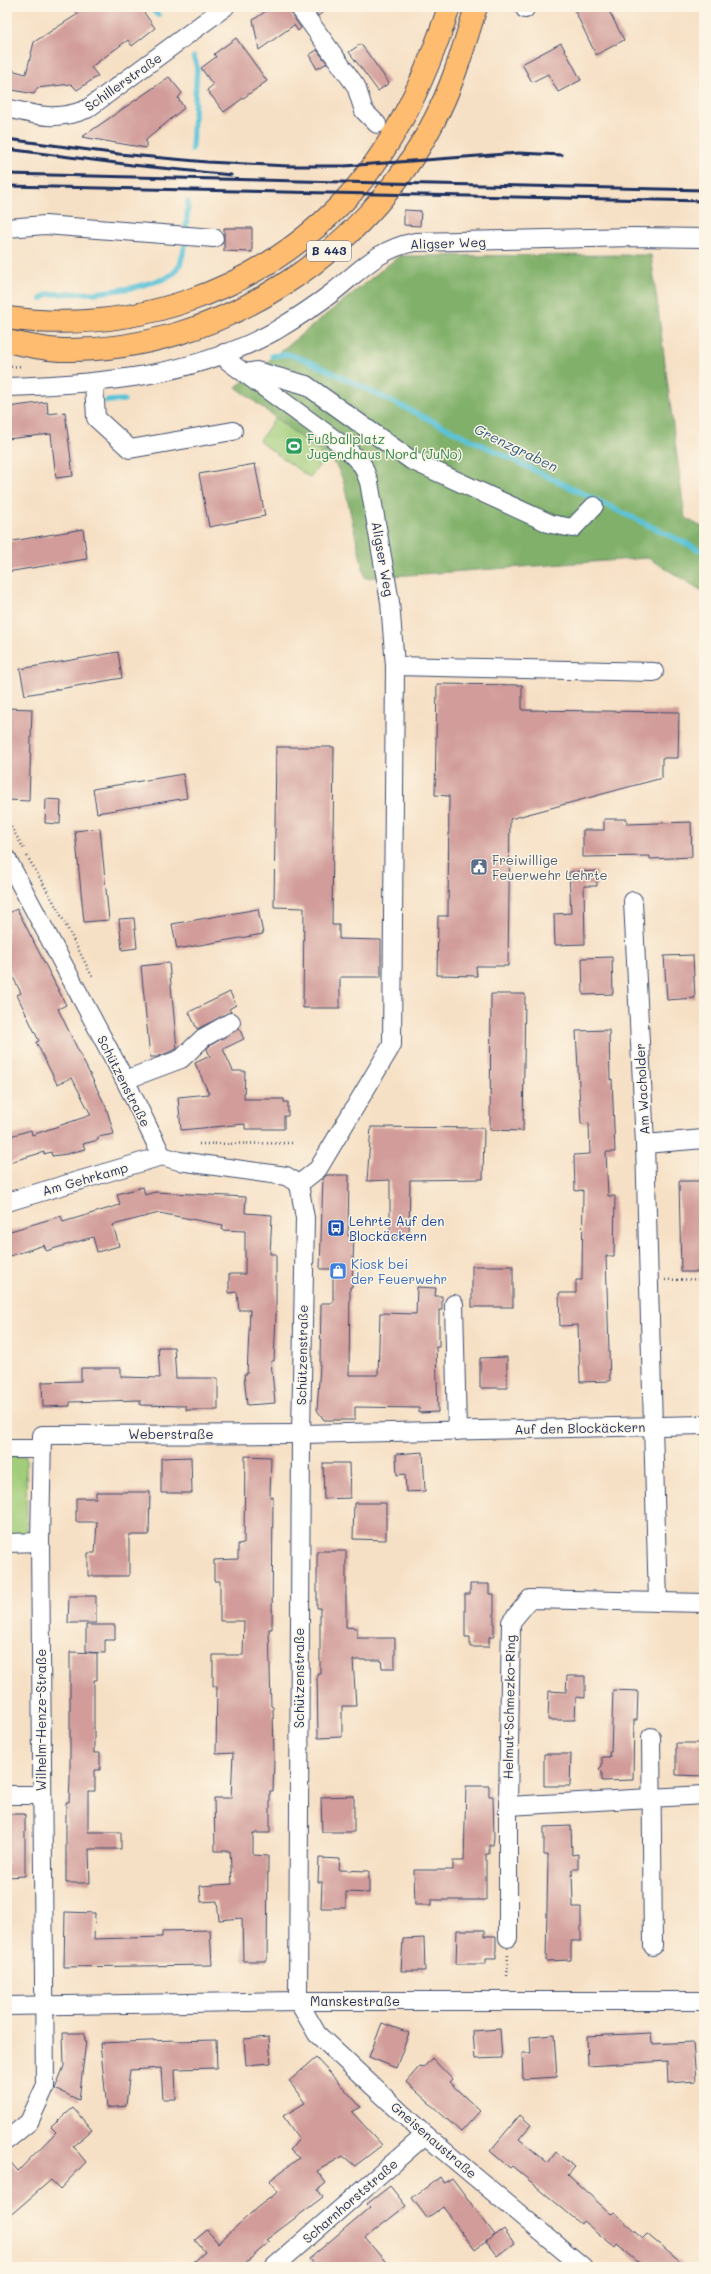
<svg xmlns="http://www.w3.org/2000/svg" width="711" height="2274" viewBox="0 0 711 2274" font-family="Mali,sans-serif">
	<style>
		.green { fill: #a1cc79; stroke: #5e7e6c }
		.forest { fill: #80b069; stroke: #4e7064 }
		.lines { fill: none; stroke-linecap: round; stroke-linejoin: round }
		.stream { stroke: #5bc3d8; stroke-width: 5.5 }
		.building { fill: #d19c9a }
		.minor-casing { stroke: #3c4a6d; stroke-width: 20 }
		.major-casing { stroke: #3c4a6d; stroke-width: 24 }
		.path { stroke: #3c4a6d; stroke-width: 2.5; stroke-dasharray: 1 3; stroke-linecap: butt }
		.minor { stroke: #fff; stroke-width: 18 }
		.major { stroke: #fdbc70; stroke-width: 22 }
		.rail { stroke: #1b2f5e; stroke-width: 3 }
		.labels { text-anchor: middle; stroke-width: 3; stroke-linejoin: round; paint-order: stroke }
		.shield { fill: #fcf5e5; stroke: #5e6a86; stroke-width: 1 }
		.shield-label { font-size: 12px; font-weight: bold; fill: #1b2f5e }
		.street-label { font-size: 13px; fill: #1b2f5e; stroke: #fcf5e5 }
		.leisure-label { font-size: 13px; fill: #27864d; stroke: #fcf5e5; text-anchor: start }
		.service-label { font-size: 13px; fill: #4e5e75; stroke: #fcf5e5; text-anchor: start }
		.transit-label { font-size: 13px; fill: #164399; stroke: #fcf5e5; text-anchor: start }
		.shop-label { font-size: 13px; fill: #366cbe; stroke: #fcf5e5; text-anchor: start }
		.water-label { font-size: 14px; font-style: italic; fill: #2e5b83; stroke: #fcf5e5 }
	</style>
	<rect width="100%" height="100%" fill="#fcf5e5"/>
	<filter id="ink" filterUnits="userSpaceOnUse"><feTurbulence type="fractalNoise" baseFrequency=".025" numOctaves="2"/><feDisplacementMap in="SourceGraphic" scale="8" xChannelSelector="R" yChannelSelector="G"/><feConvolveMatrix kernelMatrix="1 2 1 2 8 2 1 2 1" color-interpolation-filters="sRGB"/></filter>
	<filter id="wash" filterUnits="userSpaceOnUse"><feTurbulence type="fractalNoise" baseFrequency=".012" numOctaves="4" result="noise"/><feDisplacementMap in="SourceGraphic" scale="16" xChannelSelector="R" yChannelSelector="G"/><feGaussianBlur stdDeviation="0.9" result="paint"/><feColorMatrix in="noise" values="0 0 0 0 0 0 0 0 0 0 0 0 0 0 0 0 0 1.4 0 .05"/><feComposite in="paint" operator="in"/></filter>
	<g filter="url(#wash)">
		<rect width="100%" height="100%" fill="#f6e0c5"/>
		<g class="green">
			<path d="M278,414L329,452L310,478L259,441Z"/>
			<path d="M7,1456H26L27,1534L7,1535Z"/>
		</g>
		<path class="forest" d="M651,255L685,518L704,528V592L648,558L365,578L343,480L336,465L236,387L399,256Z"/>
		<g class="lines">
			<g class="stream">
				<path d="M150,7L158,15"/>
				<path d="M192,149L197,67L194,57"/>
				<path d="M186,231L188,202"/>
				<path d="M41,299L48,294L95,293L132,288L164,279L174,273L180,265L185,246"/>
				<path d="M272,356L288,354L308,361L704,552"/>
				<path d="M107,401L124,400"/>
			</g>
		</g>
		<g id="blocks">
			<g class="building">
				<path d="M72,7H140L155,28L132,46L128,40L91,67L98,76L77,90L71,84L37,88L34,94L7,89V69L26,74L34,42L78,14Z"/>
				<path d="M272,7H289L290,13L301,28L298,31L294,25L259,50L253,20Z"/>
				<path d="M312,7H330L318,16Z"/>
				<path d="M573,7H607L624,40L596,55Z"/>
				<path d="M236,38L267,81L224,112L207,90L213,85L201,68L216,57L214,54Z"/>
				<path d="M561,43L581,80L558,92L548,74L532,82L522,64Z"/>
				<path d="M361,44L389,83L378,91L349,52Z"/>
				<path d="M317,50L327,63L317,69L309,55Z"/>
				<path d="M169,77L182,93L178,98L184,108L146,140V148L82,137Z"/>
				<path d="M404,210L421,211L420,226L404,225Z"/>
				<path d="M224,228H252V252L224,251Z"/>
				<path d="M47,402L48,414L65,412L73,476L56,478L51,434L7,439V407Z"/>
				<path d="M255,464L265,516L209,527L199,474Z"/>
				<path d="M83,529L87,559L7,572V542Z"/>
				<path d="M118,652L122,678L25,695L20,669Z"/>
				<path d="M437,684L522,685V710L679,712L678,758H662V778L510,819L508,966H476L477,976L437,975L438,916H448L449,796L435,795Z"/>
				<path d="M7,708L32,709L29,801L7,800Z"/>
				<path d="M276,747H334L332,925H339V939L381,940V977H340V1008H303L304,908L274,907Z"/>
				<path d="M183,774L187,798L97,813L93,789Z"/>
				<path d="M46,799L61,800L60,824L45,823Z"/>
				<path d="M604,819H627V824L691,822L692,857L650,859V856L583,857V830H604Z"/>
				<path d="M100,828L109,920L84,922L75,831Z"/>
				<path d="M597,871V886H584L585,944L555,945L554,914L571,913L569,872Z"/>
				<path d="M17,909L66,1005L58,1009L106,1107L114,1134L98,1137V1140L83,1144L85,1149L67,1154L52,1156L51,1152L44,1154V1152L10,1162L7,1152V1137L31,1130L32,1135L91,1115L72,1078L57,1084L36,1042L39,1041L17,995L21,993L7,965V914Z"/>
				<path d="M258,909L263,934L177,949L172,924Z"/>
				<path d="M134,918L137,948L122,950L119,919Z"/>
				<path d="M693,955L695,998L667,1000L664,956Z"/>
				<path d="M612,957L613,994L583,995L582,958Z"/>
				<path d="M169,963L177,1049L157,1057H150L141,966Z"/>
				<path d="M230,992L236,1005L229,1009L231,1012L197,1029L189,1012Z"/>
				<path d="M491,994H525L523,1131L490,1130Z"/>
				<path d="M239,1028L244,1039L223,1049L233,1071H245L244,1099H284V1102H288V1116H284V1129H245V1124L181,1130L178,1097L209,1094L195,1063L210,1056L207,1049L209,1046Z"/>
				<path d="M609,1030L610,1080L612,1079L615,1152H606L608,1196H615L614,1256H606L610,1381L580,1382L578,1325L560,1326L559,1293H576V1280H582L583,1190L575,1191L574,1155L590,1154L589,1123L581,1124L576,1031Z"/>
				<path d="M371,1127L484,1128L483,1179L410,1180L409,1238H390V1180L367,1181Z"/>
				<path d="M327,1175H349L348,1236H354L352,1287H350L349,1375H378L380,1313L416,1314L417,1287L436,1288L435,1296H442V1310H439V1347H436L438,1412L419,1413V1408L355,1407V1420H324L317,1410L320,1365L321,1303H333V1269H320L323,1178Z"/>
				<path d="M679,1181H704V1272H681Z"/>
				<path d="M143,1187L145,1195L155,1192L246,1197L245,1213L272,1215L270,1254H276V1315L274,1361H271L275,1403L247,1405L244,1374H247L250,1310H239L237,1292L229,1293V1274H245V1231L222,1230L223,1225L159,1213L113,1225L119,1246L97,1252L93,1237L46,1251L44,1245L7,1257V1232L61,1216L63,1222L120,1205L117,1194Z"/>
				<rect x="472" y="1266" width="41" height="41"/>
				<path d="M158,1347H174L176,1378H218V1410H186V1406L140,1405V1400L70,1402V1406L43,1407L42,1382L81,1381V1368H121V1377L160,1378Z"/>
				<path d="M507,1357V1388H480V1358Z"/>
				<path d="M423,1452L425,1491L406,1492L405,1474L397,1475L396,1454Z"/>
				<path d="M245,1456L271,1457L270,1497H273L272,1629H269L271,1706L273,1707L274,1759L273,1791H270V1833H253V1855L268,1856L267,1961H243L242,1918L219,1920L217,1901L201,1902L200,1886L232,1884L230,1851H215L214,1798H231L233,1753L216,1754L217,1686H213V1655H243L244,1621H220V1581H214V1560L238,1559V1544L244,1543Z"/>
				<path d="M191,1457L192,1493H161V1458Z"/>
				<path d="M323,1463H349L350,1498L324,1499Z"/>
				<path d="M96,1492H150L149,1535H129V1576H88V1553H95L97,1522H76V1498H96Z"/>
				<path d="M354,1503H386V1540L353,1539Z"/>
				<path d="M317,1551H346V1627L357,1628V1638H395V1668H382L381,1660H353L356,1706H342V1737L318,1738L317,1673H320V1608H317Z"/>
				<path d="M470,1584H489V1594H494V1637H489V1647H470V1637H465V1594H470Z"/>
				<path d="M69,1596H96V1623H68Z"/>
				<path d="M86,1625H115V1640H105V1653L86,1652Z"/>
				<path d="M70,1652L97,1653V1680H94V1753H100V1770H95V1791H88V1832H121V1849H89L90,1883H66V1802H69L70,1779Z"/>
				<path d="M567,1676H585V1698L576,1697L575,1720H548L549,1691L566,1692Z"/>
				<path d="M613,1690L638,1691L637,1720H634L633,1780L602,1781V1772L599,1769L602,1766V1757H610L609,1752H611Z"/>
				<path d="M676,1743H704V1776L676,1775Z"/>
				<path d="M544,1754H571L570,1786H544Z"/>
				<path d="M466,1786H489V1796H493L494,1837L493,1845H489V1854H486V1900H431V1905H415L414,1870H453V1861H464Z"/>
				<path d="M354,1796V1832H322L321,1797Z"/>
				<path d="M7,1814H25V1876L7,1877Z"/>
				<path d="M571,1826L572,1855L578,1854V1869H572L573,1907H581V1941H571V1960L546,1961L548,1855H544V1827Z"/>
				<path d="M319,1858L340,1859L339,1870L369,1871V1893L346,1892V1908H321L322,1882H318Z"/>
				<path d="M65,1912L95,1913L94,1939L162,1937V1931L210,1930L212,1965L64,1967Z"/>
				<path d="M457,1930H485V1936H496V1959H486V1964H456Z"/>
				<path d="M424,1938L425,1971H401L403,1939Z"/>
				<path d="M382,2023L409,2033L396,2068L369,2057Z"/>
				<path d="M500,2029L502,2058L475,2059L473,2031Z"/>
				<path d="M63,2033H84L85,2041H86L79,2100L55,2089L64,2066Z"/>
				<path d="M651,2033L652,2044L693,2042L696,2081L668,2083L667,2061L588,2066L587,2036Z"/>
				<path d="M554,2035L557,2077L523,2079L522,2053H531L530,2037Z"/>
				<path d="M269,2037L271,2063L246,2065L244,2039Z"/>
				<path d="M174,2040V2041L216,2040L217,2068L175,2069L176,2099H163L161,2068L130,2070L126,2106L107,2108L100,2043Z"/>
				<path d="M316,2058L361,2107L352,2112L382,2145L355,2166L343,2156L317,2171L326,2183L318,2190L323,2197L266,2240L269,2242L241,2267H188L205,2252L195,2240L207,2230L218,2243L259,2206L278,2192L269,2181L299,2158L290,2150L299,2139L283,2116L305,2103L289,2081Z"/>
				<path d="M432,2058L452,2079L449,2082L480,2111L461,2132L406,2082L419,2067L423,2068Z"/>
				<path d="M73,2108L92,2130L73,2146L86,2162L60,2189L51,2180L7,2218V2158L18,2171L56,2132L51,2127Z"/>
				<path d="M520,2115L531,2125L519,2139L548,2163L556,2152L575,2167L568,2175L612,2215L614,2213L643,2238L647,2234L686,2267H644L617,2244L615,2247L583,2221L581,2224L512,2166L510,2168L490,2151Z"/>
				<path d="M440,2177L444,2183L452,2178L495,2235L475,2250L443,2207L427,2218L412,2198Z"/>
				<path d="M390,2186L406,2206L365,2238L390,2267H316L309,2259L370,2207L367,2204Z"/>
				<path d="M504,2229L514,2243L497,2256L486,2242Z"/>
			</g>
		</g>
	</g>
	<g filter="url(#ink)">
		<use href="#blocks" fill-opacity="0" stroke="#3c4a6d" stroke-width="1"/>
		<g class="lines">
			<defs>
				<g id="minor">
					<path d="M299,7L356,86L364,111L377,124"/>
					<path d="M525,9L526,7"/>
					<path d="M7,108C38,116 57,121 87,109L225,7"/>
					<path d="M7,228L45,225L214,238"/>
					<path d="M224,353L228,361L345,447L363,466L369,482L390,602L395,666L392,1045L318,1169L299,1184"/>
					<path d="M245,373L256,371L306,385L411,460L551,524L573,528L594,506"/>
					<path d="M94,384L96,418L130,449L233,431"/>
					<path d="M7,387C100,384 192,377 275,331C295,319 315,306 333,292C361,270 378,249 415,242L634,237L704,238"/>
					<path d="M395,666L654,672"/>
					<path d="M7,859L125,1080L162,1156L179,1161L286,1176L299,1184L305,1218L301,1434L298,2001L317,2034L425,2135L583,2267"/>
					<path d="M633,901L645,1144L658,1602"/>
					<path d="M125,1080L181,1059L203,1038L231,1022"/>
					<path d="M645,1144L704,1139"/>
					<path d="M7,1202L162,1156"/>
					<path d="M454,1304L457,1431"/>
					<path d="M7,1449H41"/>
					<path d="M7,1543L40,1542"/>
					<path d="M651,1737L653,1946"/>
					<path d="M7,1795H42"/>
					<path d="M508,1806L704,1795"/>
					<path d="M508,1938V1806L511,1622L530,1599L704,1603"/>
					<path d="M7,2006L298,2001H704"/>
					<path d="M7,2140L29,2122L45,2087L40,1542L42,1435L301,1434L704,1425"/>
					<path d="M274,2267L425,2135"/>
				</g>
				<g id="major">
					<path d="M7,318C131,335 256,293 343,202C393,150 427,75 449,7"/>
					<path d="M7,341C25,345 45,350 64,350C217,352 365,255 434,121C453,85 464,46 476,7"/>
				</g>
			</defs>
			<use href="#minor" class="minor-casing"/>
			<use href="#major" class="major-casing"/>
			<g class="path">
				<path d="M7,367L22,366"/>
				<path d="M7,820L24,849"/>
				<path d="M27,856L56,906L92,976"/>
				<path d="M199,1144L292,1143"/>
				<path d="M665,1280L704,1279"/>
				<path d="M507,1976L508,1954"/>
			</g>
			<use href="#minor" class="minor"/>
			<use href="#major" class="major"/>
			<g class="rail">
				<path d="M7,139L119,154L207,162L288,166H345L519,153L562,155"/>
				<path d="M7,149L132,165L231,175"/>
				<path d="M7,174C239,181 472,184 704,190"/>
				<path d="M7,186L704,201"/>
			</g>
		</g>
	</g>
	<defs>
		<symbol id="stadium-square" viewBox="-11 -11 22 22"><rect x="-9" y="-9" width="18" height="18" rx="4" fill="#2e9e5b" stroke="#fcf5e5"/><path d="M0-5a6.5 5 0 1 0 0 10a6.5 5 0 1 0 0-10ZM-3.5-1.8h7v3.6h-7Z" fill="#fff"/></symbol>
		<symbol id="civic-square" viewBox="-11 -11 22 22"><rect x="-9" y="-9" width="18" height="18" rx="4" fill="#5c6f8a" stroke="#fcf5e5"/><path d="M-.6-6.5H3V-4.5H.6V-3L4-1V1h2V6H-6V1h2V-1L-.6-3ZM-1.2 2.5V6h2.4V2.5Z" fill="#fff"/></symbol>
		<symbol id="bus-square" viewBox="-11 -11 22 22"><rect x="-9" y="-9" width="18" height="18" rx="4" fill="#1a4fb4" stroke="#fcf5e5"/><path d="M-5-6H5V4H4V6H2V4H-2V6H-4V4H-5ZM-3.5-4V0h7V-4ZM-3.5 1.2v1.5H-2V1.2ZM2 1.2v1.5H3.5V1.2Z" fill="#fff"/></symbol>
		<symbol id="shop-square" viewBox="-11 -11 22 22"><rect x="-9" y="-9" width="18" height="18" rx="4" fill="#3f7fe0" stroke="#fcf5e5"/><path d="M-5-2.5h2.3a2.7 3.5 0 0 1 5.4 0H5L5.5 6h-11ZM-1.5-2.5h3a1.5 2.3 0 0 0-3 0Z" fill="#fff"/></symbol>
	</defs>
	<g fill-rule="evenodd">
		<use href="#stadium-square" x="284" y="436" width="20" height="20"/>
		<use href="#civic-square" x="469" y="857" width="20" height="20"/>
		<use href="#bus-square" x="326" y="1218" width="20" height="20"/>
		<use href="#shop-square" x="328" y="1261" width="20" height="20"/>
	</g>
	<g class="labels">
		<rect class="shield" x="307" y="241" width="44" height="20" rx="3"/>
		<g class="shield-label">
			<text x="329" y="255">B 443</text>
		</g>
		<g class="street-label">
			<text transform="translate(123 82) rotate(-35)" y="5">Schillerstraße</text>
			<text transform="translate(448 243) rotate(-2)" y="5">Aligser Weg</text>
			<text transform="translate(383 559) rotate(80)" y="5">Aligser Weg</text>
			<text transform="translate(124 1081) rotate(63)" y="5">Schützenstraße</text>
			<text transform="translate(642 1089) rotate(-93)" y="5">Am Wacholder</text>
			<text transform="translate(85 1179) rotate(-16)" y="5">Am Gehrkamp</text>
			<text transform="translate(302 1355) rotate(-89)" y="5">Schützenstraße</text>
			<text transform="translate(580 1428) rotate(-1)" y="5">Auf den Blockäckern</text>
			<text x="171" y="1439">Weberstraße</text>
			<text transform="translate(299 1678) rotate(-90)" y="5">Schützenstraße</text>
			<text transform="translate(509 1707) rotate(-89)" y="5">Helmut-Schmezko-Ring</text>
			<text transform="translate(41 1720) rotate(-90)" y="5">Wilhelm-Henze-Straße</text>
			<text x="355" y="2006">Manskestraße</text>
			<text transform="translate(434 2140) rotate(41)" y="5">Gneisenaustraße</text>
			<text transform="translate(350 2201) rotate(-41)" y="5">Scharnhorststraße</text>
		</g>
		<g class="leisure-label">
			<text x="307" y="444">Fußballplatz<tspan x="307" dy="15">Jugendhaus Nord (JuNo)</tspan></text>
		</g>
		<g class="service-label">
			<text x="492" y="865">Freiwillige<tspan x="492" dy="15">Feuerwehr Lehrte</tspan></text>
		</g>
		<g class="transit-label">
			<text x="349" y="1226">Lehrte Auf den<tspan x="349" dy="15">Blockäckern</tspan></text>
		</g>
		<g class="shop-label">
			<text x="351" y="1269">Kiosk bei<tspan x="351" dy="15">der Feuerwehr</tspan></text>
		</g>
		<g class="water-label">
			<text transform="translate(516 448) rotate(26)" y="5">Grenzgraben</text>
		</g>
	</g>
	<rect width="711" height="2274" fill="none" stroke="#fcf5e5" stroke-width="24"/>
</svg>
